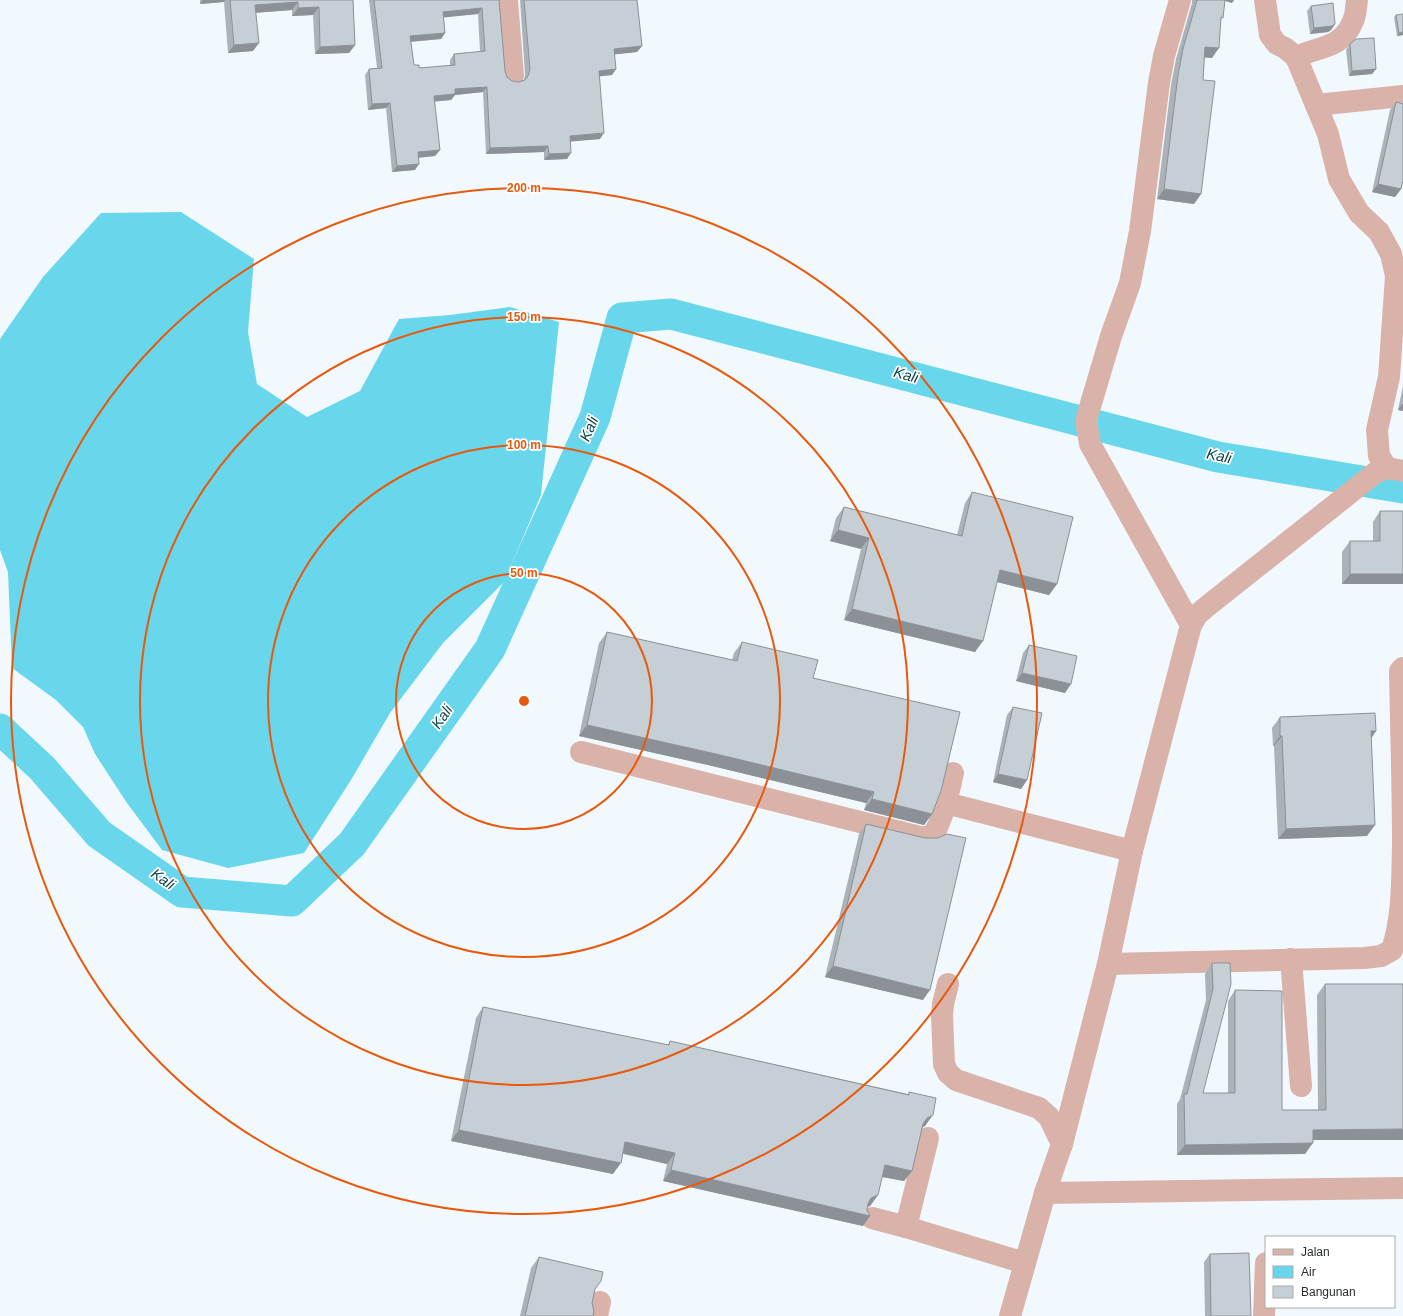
<svg xmlns="http://www.w3.org/2000/svg" width="1403" height="1316" viewBox="0 0 1403 1316" font-family="Helvetica,sans-serif">
	<style>
		.water { fill: #68d6eb }
		.lines { fill: none; stroke-linecap: round; stroke-linejoin: round }
		.river { stroke: #68d6eb; stroke-width: 31 }
		.minor { stroke: #d9b2aa; stroke-width: 22 }
		.wall { fill: #abb2b8; fill-rule: evenodd }
		.shaded-wall { fill: #8b9196 }
		.building { fill: #c7cfd6; stroke: #8b9196; fill-rule: evenodd }
		.ring { fill: none; stroke: #e8590c; stroke-width: 2 }
		.labels { text-anchor: middle; stroke-width: 3.5; stroke-linejoin: round; paint-order: stroke }
		.water-label { font-size: 15px; font-style: italic; fill: #0f424b; stroke: #fff }
		.centre { fill: #e8590c; stroke: #fff; stroke-width: 2 }
		.ring-label { font-size: 12px; text-anchor: middle; font-weight: bold; fill: #e8590c; stroke: #fff; stroke-width: 3.5; stroke-linejoin: round; paint-order: stroke }
	</style>
	<rect width="100%" height="100%" fill="#f2f9fe"/>
	<path class="water" d="M181,212L254,259L248,332L257,384L307,417L360,391L399,319L450,315L510,307L559,322L541,495L504,582L443,643L390,713L351,780L304,853L228,868L162,850L127,803L95,754L83,727L56,700L12,668L8,572L0,550V339L43,277L101,213Z"/>
	<g class="lines">
		<path class="river" d="M0,729L42,768L99,834L182,892L292,901L352,844L490,649L595,417L622,318L671,314L1218,457L1403,488"/>
		<g class="minor">
			<path d="M507,0L513,76"/>
			<path d="M1180,0L1164,56L1159,83L1140,231L1130,283L1111,336L1087,417V426L1090,444L1191,625"/>
			<path d="M1265,0L1270,35L1277,44L1285,48L1296,57L1328,134L1339,179L1359,213L1379,232L1391,254L1396,276L1389,377L1377,430L1379,456L1387,468"/>
			<path d="M1296,57C1319,46 1342,49 1353,21C1356,15 1356,7 1357,0"/>
			<path d="M1316,105L1403,96"/>
			<path d="M581,752L920,837C925,837 929,838 933,834C942,824 950,787 953,773"/>
			<path d="M946,803L1132,851"/>
			<path d="M1291,959L1301,1086"/>
			<path d="M1108,964L1364,958L1381,956L1392,950C1403,916 1402,881 1403,845C1403,787 1401,729 1400,671L1403,668"/>
			<path d="M948,984L943,1004L942,1015L944,1064L948,1073L956,1080L1039,1108L1049,1117L1062,1144"/>
			<path d="M1045,1193L1403,1188"/>
			<path d="M872,1218L906,1227L1025,1263"/>
			<path d="M906,1227L928,1138"/>
			<path d="M597,1316L600,1302"/>
			<path d="M1010,1316L1045,1193L1062,1144L1108,964L1132,851L1191,625L1197,615L1205,608L1375,473L1387,468L1403,471"/>
			<path d="M1264,1316L1266,1263"/>
		</g>
	</g>
	<g class="wall">
		<path d="M200,0H353L355,45L349,53L315,54L313,15L292,16V10L256,13L253,51L228,53L224,2L200,4Z"/>
		<path d="M369,0H499L505,71L507,77L512,81L519,82L524,80L525,75L520,0H637L642,46L637,52L614,54L616,69L612,75L599,76L600,139L570,141L567,159L544,160V152L486,154L483,92L455,95L451,100L434,101L440,150L435,156L418,158L415,170L392,172L386,108L368,110L365,75L369,69L377,68ZM478,14L480,52L454,54L450,60V66L419,68L414,65L411,42L441,39L445,33L443,17Z"/>
		<path d="M1192,0H1234L1232,3L1225,1L1221,21L1212,58L1204,57L1203,80L1201,194L1194,204L1157,199L1171,85L1176,59L1192,3Z"/>
		<path d="M1311,6L1335,24L1331,30L1328,32L1310,34L1307,11Z"/>
		<path d="M1403,14V35L1397,36L1394,17L1396,15Z"/>
		<path d="M1350,44L1376,69L1372,74L1349,76L1346,50Z"/>
		<path d="M1396,102L1401,189L1395,197L1372,192L1390,110Z"/>
		<path d="M1403,386V411L1398,410Z"/>
		<path d="M972,492L1057,584L1049,595L997,582L975,652L844,620L861,549L830,541L836,518L844,507L957,535L965,503Z"/>
		<path d="M1380,511L1403,584H1342V552L1350,541H1373V522Z"/>
		<path d="M607,632L732,660L734,653L742,642L813,678L932,814L924,825L864,810L866,803L708,765L579,736L599,643Z"/>
		<path d="M1029,645L1065,693L1016,681L1023,653Z"/>
		<path d="M1013,707L1027,780L1021,789L993,782L1007,715Z"/>
		<path d="M1280,717L1371,738L1367,836L1278,839L1274,746H1273L1272,728Z"/>
		<path d="M866,824L925,838H938L923,1000L825,977L859,834Z"/>
		<path d="M1212,963H1230L1203,1093H1228V1001L1235,990L1282,1110H1318L1317,995L1325,984H1403L1305,1154L1177,1155V1104L1180,1099L1206,1000L1205,974Z"/>
		<path d="M483,1007L668,1045L670,1041L908,1094L909,1092L925,1126L923,1127L912,1171L904,1181L882,1177L878,1195L870,1206L867,1207L863,1226L663,1181L667,1164L623,1154L613,1174L451,1141L476,1018Z"/>
		<path d="M1210,1254L1251,1316H1205L1204,1262Z"/>
		<path d="M539,1257L595,1289L592,1303L593,1316H520L531,1268Z"/>
	</g>
	<g class="shaded-wall">
		<path d="M203,0H225L224,2L200,4Z"/>
		<path d="M1223,0H1234L1232,3Z"/>
		<path d="M298,2L292,10L250,13L255,5Z"/>
		<path d="M319,7L313,15L292,16L298,8Z"/>
		<path d="M482,8L478,14L439,18L443,12Z"/>
		<path d="M1335,24L1331,30L1328,32L1310,34L1314,28Z"/>
		<path d="M1403,32V35L1397,36L1399,33Z"/>
		<path d="M445,33L441,39L406,42L410,36Z"/>
		<path d="M259,43L253,51L228,53L234,45Z"/>
		<path d="M355,45L349,53L315,54L320,47Z"/>
		<path d="M642,46L637,52L610,55L614,49Z"/>
		<path d="M1205,47L1219,48L1212,58L1198,57Z"/>
		<path d="M616,69L612,75L594,77L599,71Z"/>
		<path d="M1376,69L1372,74L1349,76L1352,71Z"/>
		<path d="M487,87L483,92L455,95L451,100L430,102L434,96L455,89Z"/>
		<path d="M390,103L386,108L368,110L372,104Z"/>
		<path d="M604,133L600,139L566,142L570,136Z"/>
		<path d="M548,146L544,152L486,154L490,148Z"/>
		<path d="M440,150L435,156L414,158L418,152Z"/>
		<path d="M571,153L567,159L544,160L549,154Z"/>
		<path d="M419,164L415,170L392,172L397,166Z"/>
		<path d="M1378,184L1401,189L1395,197L1372,192Z"/>
		<path d="M1164,189L1201,194L1194,204L1157,199Z"/>
		<path d="M1402,404H1403V411L1398,410Z"/>
		<path d="M838,530L869,538L861,549L830,541Z"/>
		<path d="M1000,570L1057,584L1049,595L993,581Z"/>
		<path d="M1350,574H1403V584H1342Z"/>
		<path d="M852,609L983,641L975,652L844,620Z"/>
		<path d="M1022,673L1071,684L1065,693L1016,681Z"/>
		<path d="M587,725L716,754L874,792L866,803L708,765L579,736Z"/>
		<path d="M1371,731H1376L1369,742Z"/>
		<path d="M1280,736H1282L1274,746H1273Z"/>
		<path d="M998,774L1027,780L1021,789L993,782Z"/>
		<path d="M872,799L932,814L924,825L864,810Z"/>
		<path d="M1375,825L1367,836L1278,839L1286,829Z"/>
		<path d="M833,966L930,990L923,1000L825,977Z"/>
		<path d="M933,1115L925,1126L919,1129L927,1118Z"/>
		<path d="M1403,1129V1140H1305L1313,1130Z"/>
		<path d="M459,1130L621,1163L613,1174L451,1141Z"/>
		<path d="M625,1142L675,1153L667,1164L617,1152Z"/>
		<path d="M1313,1143L1305,1154L1177,1155L1185,1145Z"/>
		<path d="M885,1165L912,1171L904,1181L877,1176Z"/>
		<path d="M671,1170L870,1216L863,1226L663,1181Z"/>
		<path d="M878,1195L870,1206L863,1209L871,1198Z"/>
	</g>
	<g class="building">
		<path d="M230,0H353L355,45L320,47L319,7L298,8V2L255,5L259,43L234,45Z"/>
		<path d="M374,0H499L505,71L507,77L512,81L519,82L525,80L528,76L530,69L524,0H637L642,46L614,49L616,69L599,71L604,133L570,136L571,153L549,154L548,146L490,148L487,87L455,89V94L434,96L440,150L418,152L419,164L397,166L390,103L372,104L369,69L382,68ZM482,8L485,51L454,54L455,65L419,68V65H414L410,36L445,33L443,12Z"/>
		<path d="M1197,0H1225L1223,18L1221,17L1219,48L1205,47L1203,80L1215,81L1201,194L1164,189L1178,75L1183,49Z"/>
		<path d="M1333,3L1335,24L1332,26L1314,28L1311,6Z"/>
		<path d="M1403,14V32L1399,33L1396,15Z"/>
		<path d="M1374,38L1376,69L1352,71L1350,44L1356,39Z"/>
		<path d="M1396,102L1403,104V180L1401,189L1378,184Z"/>
		<path d="M972,492L1073,517L1057,584L1000,570L983,641L852,609L869,538L838,530L844,507L962,536Z"/>
		<path d="M1380,511H1403V574H1350V541H1380Z"/>
		<path d="M607,632L737,661L742,642L818,660L813,678L960,712L941,791L932,814L872,799L874,792L716,754L587,725Z"/>
		<path d="M1029,645L1077,656L1071,684L1022,673Z"/>
		<path d="M1013,707L1042,713L1027,780L998,774Z"/>
		<path d="M1375,713L1376,731H1371L1375,825L1286,829L1282,736H1280V717Z"/>
		<path d="M866,824L925,838H938L947,834L966,838L930,990L833,966Z"/>
		<path d="M1212,963H1230L1231,984L1203,1093H1235V990L1282,991V1110H1326L1325,984H1403V1129L1313,1130V1143L1185,1145L1184,1094H1187L1213,989Z"/>
		<path d="M483,1007L669,1045L670,1041L909,1095V1092L936,1098L933,1115L927,1118L923,1124L912,1171L885,1165L878,1195L871,1198L868,1204L867,1210L870,1216L671,1170L675,1153L625,1142L621,1163L459,1130Z"/>
		<path d="M1249,1253L1251,1316H1211L1210,1254Z"/>
		<path d="M539,1257L603,1272L601,1281L595,1289L592,1303L594,1311L593,1316H525Z"/>
	</g>
	<g class="ring">
		<circle cx="524" cy="701" r="128"/>
		<circle cx="524" cy="701" r="256"/>
		<circle cx="524" cy="701" r="384"/>
		<circle cx="524" cy="701" r="513"/>
	</g>
	<g class="labels">
		<g class="water-label">
			<text transform="translate(906 375) rotate(15)" y="5">Kali</text>
			<text transform="translate(589 429) rotate(-67)" y="5">Kali</text>
			<text transform="translate(1219 456) rotate(12)" y="5">Kali</text>
			<text transform="translate(442 717) rotate(-55)" y="5">Kali</text>
			<text transform="translate(163 879) rotate(35)" y="5">Kali</text>
		</g>
	</g>
	<circle cx="524" cy="701" r="6" class="centre"/>
	<g class="ring-label">
		<text x="524" y="192">200 m</text>
		<text x="524" y="321">150 m</text>
		<text x="524" y="449">100 m</text>
		<text x="524" y="577">50 m</text>
	</g>
	<rect x="1265" y="1236" width="130" height="72" fill="#ffffff" stroke="#a9abab"/>
	<rect x="1273" y="1249" width="20" height="6" fill="#d9b2aa" stroke="#a9abab"/>
	<text x="1301" y="1256" font-size="12" fill="#292c2e">Jalan</text>
	<rect x="1273" y="1266" width="20" height="12" fill="#68d6eb" stroke="#a9abab"/>
	<text x="1301" y="1276" font-size="12" fill="#292c2e">Air</text>
	<rect x="1273" y="1286" width="20" height="12" fill="#c7cfd6" stroke="#a9abab"/>
	<text x="1301" y="1296" font-size="12" fill="#292c2e">Bangunan</text>
</svg>
